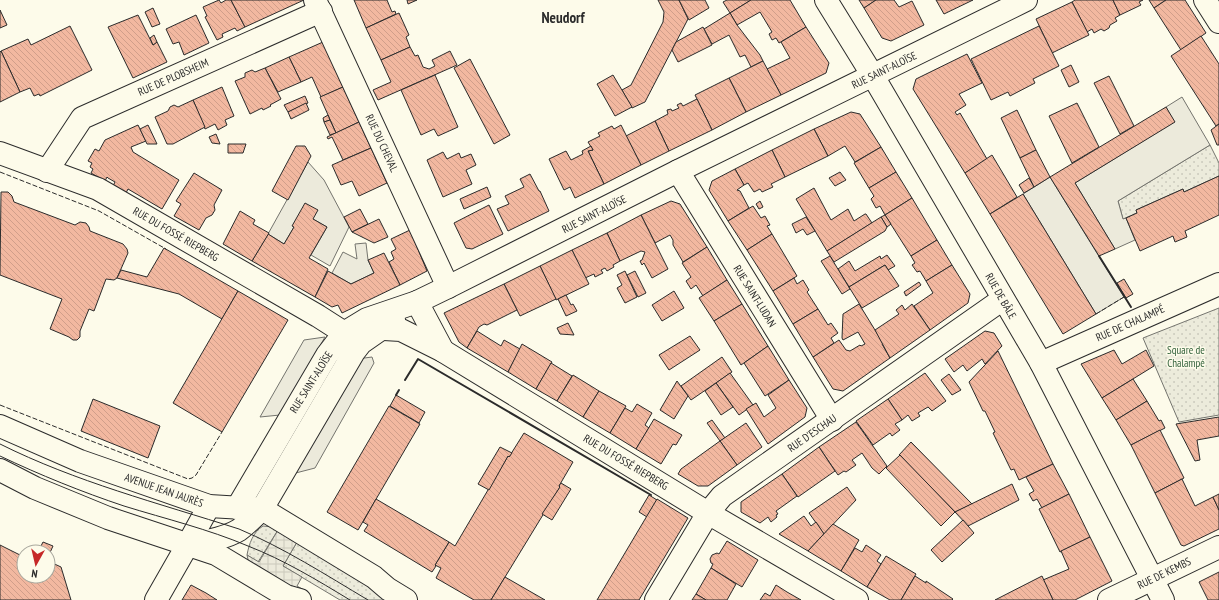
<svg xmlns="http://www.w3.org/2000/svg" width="1219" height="600" viewBox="0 0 1219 600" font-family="'PT Sans Narrow',sans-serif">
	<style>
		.grass { fill: url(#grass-dots); stroke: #74746e }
		.parking { fill: #eceadb; stroke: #74746e }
		.plaza { fill: url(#plaza-grid); stroke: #74746e }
		.building { fill: url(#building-back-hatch); stroke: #2b2b2b }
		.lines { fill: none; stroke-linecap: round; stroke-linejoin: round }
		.minor-casing { stroke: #2b2b2b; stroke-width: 24 }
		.major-casing { stroke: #2b2b2b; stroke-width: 24 }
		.minor { stroke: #fdfbea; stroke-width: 22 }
		.major { stroke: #fdfbea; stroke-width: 22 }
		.tram { stroke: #2b2b2b; stroke-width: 1 }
		.fence { stroke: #2b2b2b; stroke-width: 1; stroke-dasharray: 5 2; stroke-linecap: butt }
		.wall { stroke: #2b2b2b; stroke-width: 2 }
		.labels { text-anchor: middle; stroke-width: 3; stroke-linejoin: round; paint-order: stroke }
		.street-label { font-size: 11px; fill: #2b2b2b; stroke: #fdfbea }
		.park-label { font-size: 11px; fill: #34623c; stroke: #fdfbea }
		.district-label { font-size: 15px; font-weight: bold; fill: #2b2b2b; stroke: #fdfbea }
	</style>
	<defs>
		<pattern id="grass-dots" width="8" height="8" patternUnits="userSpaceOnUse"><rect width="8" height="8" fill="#ecebdb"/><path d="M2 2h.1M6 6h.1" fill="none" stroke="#cbcabc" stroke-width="1.8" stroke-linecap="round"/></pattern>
		<pattern id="plaza-grid" width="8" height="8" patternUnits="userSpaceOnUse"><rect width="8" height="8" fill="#eceadb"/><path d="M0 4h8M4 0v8" fill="none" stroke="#cbc9bc"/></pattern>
		<pattern id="building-back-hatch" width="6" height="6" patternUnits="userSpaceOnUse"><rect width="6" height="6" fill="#f2b8a0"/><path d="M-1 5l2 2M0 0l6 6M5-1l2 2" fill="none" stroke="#d09e8a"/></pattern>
	</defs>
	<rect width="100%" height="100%" fill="#fdfbea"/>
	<g class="grass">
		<path d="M1210,145L1219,163V176L1184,192L1183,189L1136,210L1137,213L1123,219L1118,201Z"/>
		<path d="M1219,308V415L1179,422L1143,338Z"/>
		<path d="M263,526L273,527L278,530L258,562L247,555C249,544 253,532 263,526Z"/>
		<path d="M297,542L395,600H340L283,566Z"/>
	</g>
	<g class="parking">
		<path d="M1182,97L1210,145L1118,201L1123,219L1126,218L1135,240L1115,249L1075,183L1174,122L1166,107Z"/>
		<path d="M308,162L324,180L349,227L330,266L311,255L327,227L313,219L294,227L284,244L268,234Z"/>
		<path d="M1050,177L1124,297L1096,314L1023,194Z"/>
		<path d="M366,243L368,260L374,273L351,284L332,273L343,252L357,259L355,244Z"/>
		<path d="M325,337L280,415L260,417L304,340Z"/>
		<path d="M372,357L374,363L315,468L288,475L357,359Z"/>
	</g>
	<path class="plaza" d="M278,530L297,542L283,566L302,577L297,586L304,590L289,591L249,564L247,555L259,562Z"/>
	<g class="building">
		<path d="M219,0L221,3L226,0H231L245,27L237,31L235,28L222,34L223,37L217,40L205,17L207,16L203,7Z"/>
		<path d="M231,0H304L245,27Z"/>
		<path d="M354,0H387L392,12L395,11L396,14L366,28Z"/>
		<path d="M407,0H417L408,4Z"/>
		<path d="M658,0H679L688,19L645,102L632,108L622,90L631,85L663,22L664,12Z"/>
		<path d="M679,0H705L709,8L689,20Z"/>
		<path d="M727,0H751L730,13L723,2Z"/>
		<path d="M751,0H790L806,27L779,43L776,38L772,40L769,34L772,32L760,12L737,25L730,13Z"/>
		<path d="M859,0H876L864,8Z"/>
		<path d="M876,0H894L899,7L912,1L924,25L891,41L882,38L864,8Z"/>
		<path d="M936,0H973L944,14Z"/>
		<path d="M1075,0H1113L1120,15L1115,18L1117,21L1110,25L1109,28L1104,31L1101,29L1094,33L1092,29L1087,32L1072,2Z"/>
		<path d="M1113,0H1143L1139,2L1141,5L1120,15Z"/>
		<path d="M1149,0H1166L1154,8Z"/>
		<path d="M1166,0H1185L1206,33L1181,50L1154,8Z"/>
		<path d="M1072,2L1089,35L1052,53L1036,19Z"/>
		<path d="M153,8L160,24L152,27L145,12Z"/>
		<path d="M0,10L7,25L0,28Z"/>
		<path d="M399,13L409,35L406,37L410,47L381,60L366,28Z"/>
		<path d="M730,13L737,25L760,55L763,61L751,67L745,55L740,57L729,35L712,44L704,29Z"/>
		<path d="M138,15L153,45L157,42L167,62L133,78L108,27Z"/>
		<path d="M196,15L209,43L184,55L179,42L173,44L166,29Z"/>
		<path d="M70,26L92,70L40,96L39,94L34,96L30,88L20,92L1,51L28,39L31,45Z"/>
		<path d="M1039,26L1059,66L1033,79L1035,83L1010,96L1008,92L991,100L971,59Z"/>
		<path d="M703,27L712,45L678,62L672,50L676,42Z"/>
		<path d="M806,27L829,63L826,73L781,95L767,69L790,58L781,42Z"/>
		<path d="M154,35L157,42L153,45L150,38Z"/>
		<path d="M1201,36L1219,64V124L1216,126L1171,56Z"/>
		<path d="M323,42L343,87L321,97L312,77L301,82L289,57Z"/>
		<path d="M410,47L415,56L418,55L423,67L429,69L435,66L432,60L450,51L457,65L378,100L373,90L391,82L381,60Z"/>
		<path d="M1,51L20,92L0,102V52Z"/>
		<path d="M967,54L982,83L959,94L966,105L955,112L957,115L960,113L987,159L965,173L913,89L916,79Z"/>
		<path d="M289,57L301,82L278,92L265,68Z"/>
		<path d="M470,59L510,135L494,144L454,68Z"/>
		<path d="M763,61L781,95L746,112L729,78Z"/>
		<path d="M1071,65L1079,82L1069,87L1061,70Z"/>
		<path d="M265,68L281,99L270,105L271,106L263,110L262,108L250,114L235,81L245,77V73L252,70L255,72Z"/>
		<path d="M435,75L458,127L438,136L434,129L421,135L401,90Z"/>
		<path d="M613,75L632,107L615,116L597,84Z"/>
		<path d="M1109,76L1134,126L1120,134L1094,83Z"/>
		<path d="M729,78L746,112L712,130L695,95Z"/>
		<path d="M222,87L234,116L225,120L227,125L218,130L215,124L205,129L193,100Z"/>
		<path d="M343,87L359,122L336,133L320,97Z"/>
		<path d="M305,96L308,103L288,112L284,105Z"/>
		<path d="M697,99L712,130L669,151L655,121L668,114L667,110L671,109L672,111L679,108L677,105L681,103L683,106Z"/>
		<path d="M193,100L205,127L173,144H167L155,117L168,111L170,107L174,105L178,107Z"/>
		<path d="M306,103L309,110L291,119L288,112Z"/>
		<path d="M1077,103L1099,147L1072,163L1049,116Z"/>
		<path d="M1166,107L1175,122L1075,183L1115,249L1099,256L1050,177Z"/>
		<path d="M1017,110L1036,150L1020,158L1001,118Z"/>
		<path d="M851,112L860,114L881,147L855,162L845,146L828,156L814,129Z"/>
		<path d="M328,115L330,120L324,122L323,118Z"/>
		<path d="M330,120L336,133L330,135L324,122Z"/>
		<path d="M655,121L669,151L641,165L626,136Z"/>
		<path d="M359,122L371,148L343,160L332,137L328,139L327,137Z"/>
		<path d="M1219,124V145H1217L1211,130Z"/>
		<path d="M138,125L146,141L131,147L133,152L179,180L162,209L128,189L126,193L113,186L115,182L108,178L107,177L105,181L91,173L93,169L90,167L92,163L88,161L95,149L99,151L105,140Z"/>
		<path d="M148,125L157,144H147L140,129Z"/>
		<path d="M621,125L641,165L604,184L588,151L593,150L588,142L600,136L598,133L612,126L614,129Z"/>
		<path d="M814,129L828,156L785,177L772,150Z"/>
		<path d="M216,134L220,144L212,143L209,137Z"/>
		<path d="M228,144H246L243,153H228Z"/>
		<path d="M296,146H305L311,156L288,200L272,191Z"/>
		<path d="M591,146L593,150L588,151L604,184L575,198L570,187L564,190L549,159L566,151L571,160L583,154L582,151Z"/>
		<path d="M881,147L896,172L869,188L854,163Z"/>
		<path d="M371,148L387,183L359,196L352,181L341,185L332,165Z"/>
		<path d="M772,150L785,177L771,184L773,187L762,192L760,189L754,192L748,183L744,185L735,169Z"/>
		<path d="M1036,150L1050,177L1034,187L1020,158Z"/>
		<path d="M443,152L447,159L459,153L461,158L471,154L476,165L466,170L472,184L443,197L427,160Z"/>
		<path d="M992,155L1017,197L990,214L965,173Z"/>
		<path d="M735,169L744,185L737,190L740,191L749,208L728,221L709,190L712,181Z"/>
		<path d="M840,172L846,180L835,186L829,178Z"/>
		<path d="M896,172L912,198L885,215L880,206L876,208L871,199L874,196L869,188Z"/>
		<path d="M194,173L222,190L214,205L215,210L212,215L206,218L199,230L174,216L181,204L176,201Z"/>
		<path d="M530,174L539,191H540L549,211L508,231L497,209L509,204L505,196L524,187L520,179Z"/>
		<path d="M1219,176V215L1185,231L1187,237L1175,242L1173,236L1140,251L1126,218L1137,213L1136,210L1183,189L1184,192Z"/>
		<path d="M1029,178L1034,187L1024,193L1019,185Z"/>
		<path d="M487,187L491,197L464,209L460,199Z"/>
		<path d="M814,188L831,220L848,209L854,221L865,214H866L872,223L827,251L796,199Z"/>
		<path d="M1,192H8L12,196L14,202L75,225L80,222L86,223L89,227L90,231L123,244L127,249L128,253L117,278L114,280L106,279L94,311L89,309L80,331V337L77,340H73L69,337L50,329L62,299L0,275Z"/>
		<path d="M1023,194L1096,314L1063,334L990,214Z"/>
		<path d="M912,198L937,240L911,256L885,215Z"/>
		<path d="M671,201L680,204L707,247L683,262L673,245V240L670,235L655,243L641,215Z"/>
		<path d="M760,201L763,207L759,209L756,204Z"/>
		<path d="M305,203L318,210L313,219L327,227L309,258L328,269L315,297L252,261L268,234L284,244L294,227L292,226Z"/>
		<path d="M489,205L503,234L472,249L466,248L454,223Z"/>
		<path d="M753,206L761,218L765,216L770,225L767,226L772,234L747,250L728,221Z"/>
		<path d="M360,209L368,224L352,232L344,217Z"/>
		<path d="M240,211L255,220L253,224L269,233L252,261L223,244Z"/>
		<path d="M641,215L668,269L652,278L644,263L642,265L640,261L642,260L645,252L641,251L620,261L607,233Z"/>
		<path d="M885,215L891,224L887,227L881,217Z"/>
		<path d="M806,217L815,231L807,235L803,229L796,233L792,224Z"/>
		<path d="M881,217L887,227L885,231L834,262L827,251Z"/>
		<path d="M379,219L388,237L374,243L352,232Z"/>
		<path d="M410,230L427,271L400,285L389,262L394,259L391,252L396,249L391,239Z"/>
		<path d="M607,233L620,261L613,265L614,267L607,271L605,268L601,270L603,273L595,277L594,274L585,278L572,250Z"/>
		<path d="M772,234L797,276L773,291L747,250Z"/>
		<path d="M937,240L952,265L926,281L920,271L917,272L912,265L915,263L911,256Z"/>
		<path d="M707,247L727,280L703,296L696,285L691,289L686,281L691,277L682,263Z"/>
		<path d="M164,248L238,291L222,319L179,294L117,278L121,270L147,277Z"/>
		<path d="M572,250L589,284L556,300L540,266Z"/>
		<path d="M384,253L400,285L342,313L338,305L332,307L315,297L328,271L351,284L374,273L368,260Z"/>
		<path d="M887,255L895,266L888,270L885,265L849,287L838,269L849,261L855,271L880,256L881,259Z"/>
		<path d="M830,256L850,289L842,294L821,261Z"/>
		<path d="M885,265L899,286L862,308L849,287Z"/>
		<path d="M952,265L970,294L968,303L930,330L914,306L933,293L926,281Z"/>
		<path d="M540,266L556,299L520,316L504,284Z"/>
		<path d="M625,271L637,297L625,303L617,288L622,285L617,275Z"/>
		<path d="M635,271L646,293L638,297L627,275Z"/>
		<path d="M794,278L797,284L803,280L809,290L807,292L818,309L793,324L773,291Z"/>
		<path d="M1124,279L1133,294L1126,298L1117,283Z"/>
		<path d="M727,280L742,304L714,321L699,298Z"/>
		<path d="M919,282L921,285L906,296L904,292Z"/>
		<path d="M504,284L517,310L487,325L484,324L479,327L467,348L459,342L444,313Z"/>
		<path d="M238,291L288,320L222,432L173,403Z"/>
		<path d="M674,291L684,308L662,321L652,305Z"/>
		<path d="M566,295L571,305L573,304L577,311L566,316L558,299Z"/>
		<path d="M742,304L768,346L741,365L714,321Z"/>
		<path d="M859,304L883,343L882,344L890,358L843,391L833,389L813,357L839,340L846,350L850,351L860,345L861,346L865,344L858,332L843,340L842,338L843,314Z"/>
		<path d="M912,304L930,330L890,358L875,330L899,314L896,310L902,305L905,310Z"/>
		<path d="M818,309L828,325L831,323L838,333L831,338L834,343L813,357L793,324Z"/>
		<path d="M568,323L574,335L560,334L557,328Z"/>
		<path d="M477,331L501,346L504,340L520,349L508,372L467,348Z"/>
		<path d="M985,331L994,333L1002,346L985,364L982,359L967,371L963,365L954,372L945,359Z"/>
		<path d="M690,336L700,350L669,370L659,355Z"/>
		<path d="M522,344L552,362L536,389L508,372Z"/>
		<path d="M768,346L789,380L765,396L744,363Z"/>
		<path d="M1114,350L1122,364L1146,350L1154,366L1102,398L1081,364Z"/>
		<path d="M998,351L1053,464L1019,480L1014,469L1011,470L993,433L995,432L985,411H983L969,382Z"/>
		<path d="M722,357L732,372L691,400L681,386Z"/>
		<path d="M551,363L572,376L557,401L536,389Z"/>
		<path d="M730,373L753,405L739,415L716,383Z"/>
		<path d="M925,373L946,401L932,411L928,407L918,413L920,416L912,421L908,415L902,420L888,399Z"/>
		<path d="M949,374L961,390L952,395L941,380Z"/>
		<path d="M573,375L599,391L583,417L557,401Z"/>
		<path d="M1133,379L1147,401L1116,420L1102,398Z"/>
		<path d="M789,380L807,408L805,417L768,444L746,409L756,403L764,417L776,408L768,395Z"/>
		<path d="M677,381L688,396L674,419L660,410Z"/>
		<path d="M716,383L733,407L721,415L705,391Z"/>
		<path d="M599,391L626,406L610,433L583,417Z"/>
		<path d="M396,395L425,412L419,423L390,406Z"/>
		<path d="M93,399L160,426L148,458L81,431Z"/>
		<path d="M888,399L902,420L895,424L900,430L892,436L890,433L873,445L856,421Z"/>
		<path d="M1147,401L1159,421L1161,420L1165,428L1131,445L1116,420Z"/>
		<path d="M637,404L652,413L645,425L649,428L636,449L610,433L625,408L632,412Z"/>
		<path d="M389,406L420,424L358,530L327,512Z"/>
		<path d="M1219,417V436L1197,440L1200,460L1195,461L1176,424Z"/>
		<path d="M654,419L682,435L676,445L673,444L661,464L636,449Z"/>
		<path d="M712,420L725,438L720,441L707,423Z"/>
		<path d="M856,422L887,466L879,474L872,468L862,453L852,460L856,465L846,472L844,471L838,475L819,447Z"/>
		<path d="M746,423L762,447L737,465L720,441Z"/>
		<path d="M1160,430L1184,478L1155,493L1131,445Z"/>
		<path d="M524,433L573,462L559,486L560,487L491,600H474L436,578L441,568L435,565L449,542L455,546L508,456L509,457Z"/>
		<path d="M720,441L737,465L708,486H698L678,474L681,469Z"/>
		<path d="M911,442L972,504L955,512L899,455Z"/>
		<path d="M500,447L512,453L509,457L508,456L489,490L478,484Z"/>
		<path d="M819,447L835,471L798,497L782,474Z"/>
		<path d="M900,455L955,512L941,526L886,468Z"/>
		<path d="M1053,464L1069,494L1042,508L1037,499L1033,501L1029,494L1034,491L1026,477Z"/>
		<path d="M782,474L797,496L776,511L778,514L776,515L777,517L771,522L768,517L760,523L741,512V502Z"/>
		<path d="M1182,479L1195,506L1213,497L1219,510V529L1184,546L1181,545L1155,493Z"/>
		<path d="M561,483L571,489L552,520L542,514L560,487L559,486Z"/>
		<path d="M1012,484L1019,500L968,526L955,512Z"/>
		<path d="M847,487L856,500L824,534L809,513Z"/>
		<path d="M1069,494L1090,537L1060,552L1039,509Z"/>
		<path d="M1219,494V510L1213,497Z"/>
		<path d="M649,495L657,500L647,517L639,512Z"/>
		<path d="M376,499L449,542L435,565L436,566L432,572L364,531L368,525L363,522Z"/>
		<path d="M657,499L688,518L639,600H597Z"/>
		<path d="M804,516L811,526L816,522L824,534L808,551L779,534Z"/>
		<path d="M963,520L974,533L942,562L931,550Z"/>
		<path d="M833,524L859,540L841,571L808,551Z"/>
		<path d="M1090,537L1112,581L1075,600H1053L1043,580L1069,569L1061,551Z"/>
		<path d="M727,541L758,560L742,587L711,568L713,564L711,563L710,559L712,555L717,553L719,554Z"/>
		<path d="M43,542L53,546L48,557V552H38Z"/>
		<path d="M0,545L22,556L24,553V576H48V561L61,567L71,600H0Z"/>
		<path d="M866,545L881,555L877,561L881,564L867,587L841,571L855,548L862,552Z"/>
		<path d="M886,556L916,574L901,600H890L867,587Z"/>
		<path d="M711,568L736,584L727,600H706L696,594Z"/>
		<path d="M1219,572V600H1208L1199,582Z"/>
		<path d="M915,576L926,583V581L953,599L952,600H901Z"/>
		<path d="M1042,576L1053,600H995Z"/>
		<path d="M505,577L545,600H491Z"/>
		<path d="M191,585L206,593L217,600H182Z"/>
		<path d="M776,585L787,592L801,600H760L765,593L770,596Z"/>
		<path d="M696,594L706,600H692Z"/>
	</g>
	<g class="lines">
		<defs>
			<g id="minor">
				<path d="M315,0L448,287"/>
				<path d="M826,0L873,76L1041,363L1163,600"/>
				<path d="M1205,0L1219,22"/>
				<path d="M0,153L98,189L318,316L357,341"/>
				<path d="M47,171L82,118L321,11"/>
				<path d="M678,171L832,420"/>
				<path d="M417,302L443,351"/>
				<path d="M384,329L401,330L443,351L708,513L857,600"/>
				<path d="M1041,363L1219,284"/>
				<path d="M237,508L327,355L344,333L367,319L417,302L448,287L678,171L1026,0"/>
				<path d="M156,600L188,544C205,541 224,539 239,530C247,524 255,516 262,509L354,352L361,343L394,320"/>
				<path d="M656,600L708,513L722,496L1003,299"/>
				<path d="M1109,600L1219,547"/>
			</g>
			<g id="major">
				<path d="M0,426L80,461L209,506L262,509L374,577L388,589L406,600"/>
				<path d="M0,470L35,488L108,518L216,554L286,596L300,600"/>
				<path d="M188,544L209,506"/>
			</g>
		</defs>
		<use href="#minor" class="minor-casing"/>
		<use href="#major" class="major-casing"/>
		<use href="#minor" class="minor"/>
		<use href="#major" class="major"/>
		<g class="tram">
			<path d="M0,444C76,482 158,503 239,529C284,548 326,575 368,600"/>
			<path d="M0,456C40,475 82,492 124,506C166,519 208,529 248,546C284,560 317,580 350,600"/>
		</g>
		<g class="fence">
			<path d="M0,172L99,211L166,249"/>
			<path d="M1096,314L1124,297"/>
			<path d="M0,405L188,479L192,478L196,475L222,432"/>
		</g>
		<g class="wall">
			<path d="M1099,256L1131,307"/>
			<path d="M405,380L418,359L651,495"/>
			<path d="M396,395L399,390"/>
		</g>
	</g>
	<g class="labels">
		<g class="street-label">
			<text transform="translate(884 70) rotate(-26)" y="4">RUE SAINT-ALOÏSE</text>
			<text transform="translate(173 77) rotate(-24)" y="4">RUE DE PLOBSHEIM</text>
			<text transform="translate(382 143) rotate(65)" y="4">RUE DU CHEVAL</text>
			<text transform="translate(594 214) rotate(-27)" y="4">RUE SAINT-ALOÏSE</text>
			<text transform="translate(176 234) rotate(30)" y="4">RUE DU FOSSÉ RIEPBERG</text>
			<text transform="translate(755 296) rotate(58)" y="4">RUE SAINT-LUDAN</text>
			<text transform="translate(1001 296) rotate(60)" y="4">RUE DE BÂLE</text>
			<text transform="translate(1130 323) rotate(-24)" y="4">RUE DE CHALAMPÉ</text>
			<text transform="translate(311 382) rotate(-58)" y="4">RUE SAINT-ALOÏSE</text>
			<text transform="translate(812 433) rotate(-35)" y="4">RUE D'ESCHAU</text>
			<text transform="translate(626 462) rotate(31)" y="4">RUE DU FOSSÉ RIEPBERG</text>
			<text transform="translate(164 490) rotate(19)" y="4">AVENUE JEAN JAURÈS</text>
			<text transform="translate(1164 573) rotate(-26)" y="4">RUE DE KEMBS</text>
		</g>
		<g class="park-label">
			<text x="1186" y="354">Square de<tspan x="1186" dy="13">Chalampé</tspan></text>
		</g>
		<g class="district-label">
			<text x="563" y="23">Neudorf</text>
		</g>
	</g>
	<g transform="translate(36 564) rotate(188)"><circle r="19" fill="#fdfbea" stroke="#a9a89e"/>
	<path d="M0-3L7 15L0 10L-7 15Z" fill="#c62828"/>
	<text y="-6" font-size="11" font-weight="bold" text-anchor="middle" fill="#2b2b2b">N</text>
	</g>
</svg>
